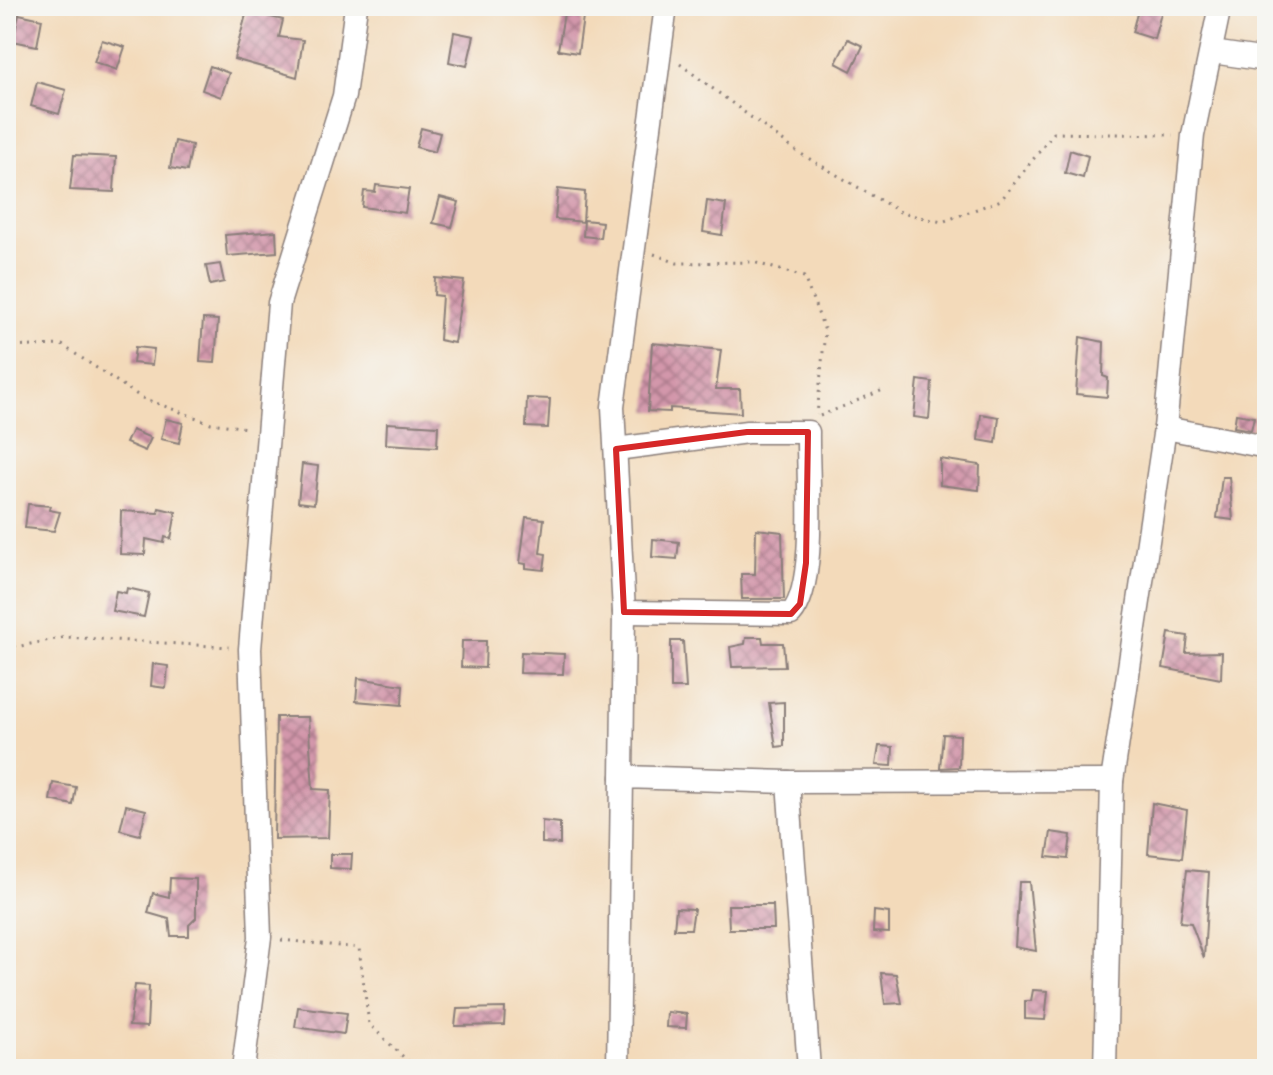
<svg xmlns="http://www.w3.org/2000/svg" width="1273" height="1075" viewBox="0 0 1273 1075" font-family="'Gochi Hand',sans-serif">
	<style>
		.building { fill: url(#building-cross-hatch) }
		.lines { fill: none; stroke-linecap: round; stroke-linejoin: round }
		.minor-casing { stroke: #8a7e7a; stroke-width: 25 }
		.path { stroke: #8a7e7a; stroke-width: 3; stroke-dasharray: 2 6; stroke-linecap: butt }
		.minor { stroke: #fff; stroke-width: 22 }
		.marked { fill: none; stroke: #d62828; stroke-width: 6; stroke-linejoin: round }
	</style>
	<defs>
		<pattern id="building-cross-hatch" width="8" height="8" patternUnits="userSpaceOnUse" patternTransform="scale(2)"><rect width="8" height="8" fill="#d397ab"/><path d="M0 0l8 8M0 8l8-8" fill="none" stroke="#ab7b8c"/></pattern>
	</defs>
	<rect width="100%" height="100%" fill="#f6f6f2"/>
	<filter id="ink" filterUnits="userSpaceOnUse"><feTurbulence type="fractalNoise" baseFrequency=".0125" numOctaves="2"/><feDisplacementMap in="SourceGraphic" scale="16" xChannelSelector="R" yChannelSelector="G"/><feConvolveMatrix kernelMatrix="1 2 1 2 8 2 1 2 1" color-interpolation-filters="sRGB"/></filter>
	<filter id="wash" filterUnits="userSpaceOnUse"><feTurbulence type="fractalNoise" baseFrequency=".006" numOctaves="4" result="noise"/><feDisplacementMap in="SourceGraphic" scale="32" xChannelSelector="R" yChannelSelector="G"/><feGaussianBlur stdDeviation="1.8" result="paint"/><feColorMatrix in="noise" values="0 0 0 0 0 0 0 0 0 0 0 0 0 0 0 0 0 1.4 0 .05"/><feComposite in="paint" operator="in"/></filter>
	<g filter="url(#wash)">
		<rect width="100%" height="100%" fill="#f3daba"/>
		<g id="blocks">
			<g class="building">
				<path d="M1139,6H1163L1154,39L1132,32Z"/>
				<path d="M565,7L584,10L578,53L558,50Z"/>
				<path d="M247,11L283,20L279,37L303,40L297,77L234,59Z"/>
				<path d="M19,14L42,19L37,46L13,41Z"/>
				<path d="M454,32L474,36L467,66L449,62Z"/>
				<path d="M848,39L863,46L851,71L836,63Z"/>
				<path d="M102,40L125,47L117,70L94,62Z"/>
				<path d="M210,66L229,73L221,97L202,90Z"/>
				<path d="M37,82L66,90L59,114L31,106Z"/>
				<path d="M421,128L440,133L435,152L416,147Z"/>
				<path d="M175,141L192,145L187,171L170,168Z"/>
				<path d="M1070,150L1088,156L1083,178L1065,173Z"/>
				<path d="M74,155L116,157L114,192L70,190Z"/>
				<path d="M376,185L409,189L405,213L362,207L364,191L375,192Z"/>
				<path d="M558,189L585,192L583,222L555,219Z"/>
				<path d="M440,197L459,202L452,227L433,223Z"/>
				<path d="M707,201L726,204L722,235L703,232Z"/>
				<path d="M584,220L602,222L600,238L583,236Z"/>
				<path d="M276,231L277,252L227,256L225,235Z"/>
				<path d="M220,264L224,282L210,285L206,266Z"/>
				<path d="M435,278L464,281L454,343L439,340L442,296L434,295Z"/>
				<path d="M203,319L218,320L215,363L200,362Z"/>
				<path d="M1080,337L1104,342L1103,376L1108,378L1107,397L1076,394Z"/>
				<path d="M652,343L721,350L716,389H740L741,413L670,408V412L648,411Z"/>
				<path d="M135,347L154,349L152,365L133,363Z"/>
				<path d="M918,380L932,382L929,419L914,417Z"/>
				<path d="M527,398L550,399L548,428L526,427Z"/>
				<path d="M981,414L999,417L996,443L978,440Z"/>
				<path d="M1236,414L1254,417L1251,430L1234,427Z"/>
				<path d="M166,419L183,423L179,443L161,439Z"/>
				<path d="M387,423L438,426L437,447L386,444Z"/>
				<path d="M132,430L151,438L145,451L126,443Z"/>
				<path d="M940,459L980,465L979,490L940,485Z"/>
				<path d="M302,464L318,466L314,504L298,502Z"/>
				<path d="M1222,477H1229L1233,520L1217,518Z"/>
				<path d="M28,504L50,506L49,510L60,512L54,531L25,528Z"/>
				<path d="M159,508L176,512L171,539L165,537L164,543L146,539L145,555L120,554L121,511L158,513Z"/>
				<path d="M526,517L544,519L540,553L546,554L544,570L526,568V564L520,563Z"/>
				<path d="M756,529L782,532L784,599H742L741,574H755Z"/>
				<path d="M653,539L679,542L677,559L652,557Z"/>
				<path d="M127,588L149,593L144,617L112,611L116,591L126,593Z"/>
				<path d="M1169,633L1188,636L1186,653L1222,652L1221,679L1163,668Z"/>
				<path d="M746,637H762L763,643H783L785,666L732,667L730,647L745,644Z"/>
				<path d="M462,641H486L485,668L461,667Z"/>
				<path d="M671,641H683L686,688H671Z"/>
				<path d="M521,652L564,654L563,674L520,673Z"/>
				<path d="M153,664L168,666L166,688L151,686Z"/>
				<path d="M358,678L403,685L402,705L356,701Z"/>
				<path d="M784,702V746L776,747L769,703Z"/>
				<path d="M276,717H308L313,789L330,790L328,838L274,839Z"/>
				<path d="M943,734L960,735L959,767L940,768Z"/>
				<path d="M879,746L893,747L892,766L876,765Z"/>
				<path d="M53,783L76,787L73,805L50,800Z"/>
				<path d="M1152,803L1187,810L1182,858L1148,854Z"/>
				<path d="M126,805L146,810L140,835L120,830Z"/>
				<path d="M542,821L560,823V844L542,843Z"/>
				<path d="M1051,832L1071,835L1068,859L1047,857Z"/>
				<path d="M330,854H352L351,869L330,868Z"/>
				<path d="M1187,870L1209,872L1204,958L1191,923L1180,922Z"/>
				<path d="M170,878L196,879V918L189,925V936H171L169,919L148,913L153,893L169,897Z"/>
				<path d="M1019,882H1029L1036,951L1015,947Z"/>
				<path d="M728,905H773L774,929H729Z"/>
				<path d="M676,908L694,909L691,929H674Z"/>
				<path d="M874,911L889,913V933L873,932Z"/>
				<path d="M881,973L896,974L902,1003L885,1004Z"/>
				<path d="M135,985L149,986L147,1027L129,1026Z"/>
				<path d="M1033,990L1048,991L1045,1020L1025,1019V1001H1031Z"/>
				<path d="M298,1007L347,1013L344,1034L295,1027Z"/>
				<path d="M505,1008L504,1025L455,1026L457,1009Z"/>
				<path d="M667,1012L687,1014L686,1028L666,1027Z"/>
			</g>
		</g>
	</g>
	<g filter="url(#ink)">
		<use href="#blocks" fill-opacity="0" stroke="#8a7e7a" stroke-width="2"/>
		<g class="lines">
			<defs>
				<g id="minor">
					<path d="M1212,52L1267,60"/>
					<path d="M1165,428L1267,447"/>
					<path d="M616,449L747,432H808C807,474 818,585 791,614L624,612"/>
					<path d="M622,777L624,612L613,407L666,6"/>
					<path d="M788,782L1112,781"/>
					<path d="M243,1069L260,937L250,649L279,303L344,96L356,6"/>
					<path d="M618,1069L622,777L788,782L809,1069"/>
					<path d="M1105,1069L1112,781L1165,428L1193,135L1220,6"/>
				</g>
			</defs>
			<use href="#minor" class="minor-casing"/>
			<g class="path">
				<path d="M680,64L796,151L902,213L942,222L1001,200L1054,133L1173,135"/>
				<path d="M654,254L677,263L753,262L804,277L825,331L817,415"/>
				<path d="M6,347L62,345L142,398L211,423L247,428"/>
				<path d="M820,416L883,390"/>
				<path d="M6,649L65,637L229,647"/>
				<path d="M281,940L359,948L369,1024L416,1069"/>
			</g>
			<use href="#minor" class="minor"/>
		</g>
	</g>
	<path class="marked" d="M747,432H808L806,563L800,604L791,614L624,612L616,449Z"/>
	<rect width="1273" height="1075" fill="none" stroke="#f6f6f2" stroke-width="32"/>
</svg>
